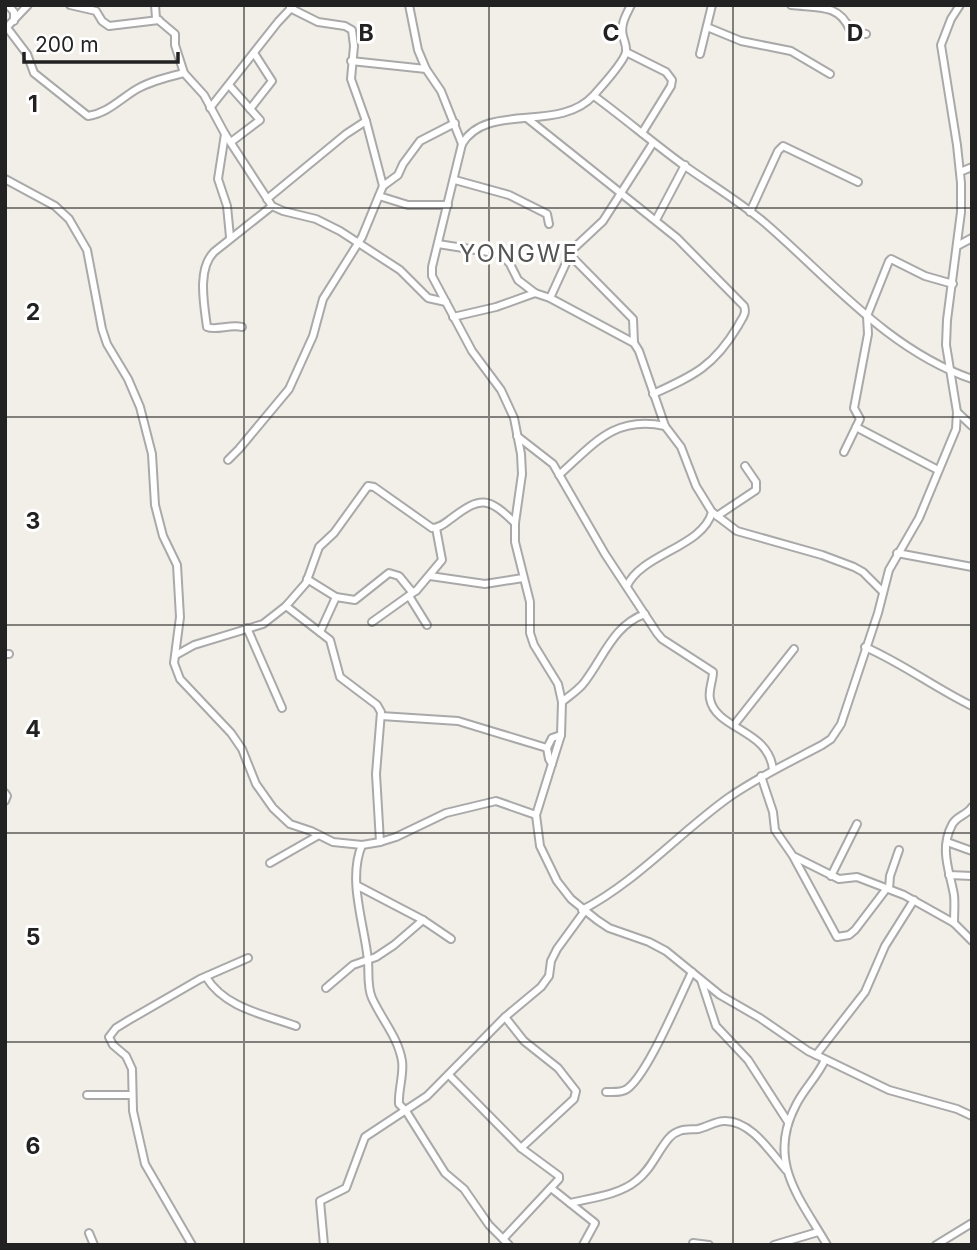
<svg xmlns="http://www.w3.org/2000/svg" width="977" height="1250" viewBox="0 0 977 1250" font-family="Inter,sans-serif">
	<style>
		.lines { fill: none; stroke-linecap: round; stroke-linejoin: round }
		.street-casing { stroke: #a9a9a9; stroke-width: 10 }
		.street { stroke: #fff; stroke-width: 6 }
		.grid { fill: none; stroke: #222; stroke-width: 2; stroke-opacity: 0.55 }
		.labels { text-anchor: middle; stroke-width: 6; stroke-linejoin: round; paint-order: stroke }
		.quarter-label { font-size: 24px; letter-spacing: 2px; fill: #555; stroke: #fff }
		.grid-label { font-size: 23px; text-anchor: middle; font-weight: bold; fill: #222; stroke: #fff; stroke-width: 6; stroke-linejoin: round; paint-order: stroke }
	</style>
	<rect width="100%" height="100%" fill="#f2efe9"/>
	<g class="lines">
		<defs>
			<g id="street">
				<path d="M8,5L14,12V21"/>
				<path d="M70,5L96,11L102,21L109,26L159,20"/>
				<path d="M155,5L156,18L175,34V45L184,73L204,95L225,134L272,206L283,211L316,219L340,231L400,270L428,298L446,302"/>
				<path d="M409,5L418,50L426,69L441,91L462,144"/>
				<path d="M631,5C626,15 620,25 623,36C624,41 627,46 626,52C624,62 602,86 594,95C559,134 487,101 462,144L432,267V276L472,351L501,390L514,418L521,454L522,474L515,523V542L530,602V633L534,645L558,684L562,702L561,735L536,815L540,846L557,881L571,899L597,920L609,928L649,942L666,951L720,995L760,1018L808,1051L889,1090L957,1109L972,1116"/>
				<path d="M791,5C816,8 839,3 850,30L866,34"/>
				<path d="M5,25L27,54L34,73L88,116C108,113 120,99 137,89C151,81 168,77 184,73"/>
				<path d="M7,27L28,5"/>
				<path d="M707,27L741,41L791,51L830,74"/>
				<path d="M626,52L666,72L672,80L671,86L642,133"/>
				<path d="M700,54L712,5"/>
				<path d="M351,61L426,69"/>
				<path d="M229,85L260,120L231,142"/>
				<path d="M594,96C624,118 652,142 682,164C710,184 739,201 765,223C830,279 888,350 972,379"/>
				<path d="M210,108L278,22L294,5"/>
				<path d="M250,109L272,81L254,53"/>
				<path d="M528,119L677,238L744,306C747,314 742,318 738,326C714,366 695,375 653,394"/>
				<path d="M225,134L218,179L227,206L230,237"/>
				<path d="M960,172L972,167"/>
				<path d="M5,179L55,206L69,219L87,250L102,329L107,344L128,379L140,407L152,454L155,505L163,536L177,565L180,617L174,663L180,679L231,733L242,749L256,784L273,808L290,824L311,831L333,842L362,845L380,842L396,837L446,813L496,801L536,815"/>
				<path d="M455,180L509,195L547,214L549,224"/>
				<path d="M383,186L398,175L403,164L420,141L455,123"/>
				<path d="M379,196L408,205H448"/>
				<path d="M267,199L346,134L366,121"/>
				<path d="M750,212L778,151L783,146L858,182"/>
				<path d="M656,220L685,165"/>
				<path d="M438,244L501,254L510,264L518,280L535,293"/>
				<path d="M957,246L972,238"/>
				<path d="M569,254L633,319L634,343"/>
				<path d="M550,298L572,250L603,221L653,143"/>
				<path d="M453,317L496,307L535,293L550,298L634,343L639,351L665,426L681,447L696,486L712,512C703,547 641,554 627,586"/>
				<path d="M242,327C230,324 216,331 207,327C204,304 197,269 214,252L272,206"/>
				<path d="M957,412L972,426"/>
				<path d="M856,427L938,470"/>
				<path d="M517,436L553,464L605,554L657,633L662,639L713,672C713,681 708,690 710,699C716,730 769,729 773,770"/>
				<path d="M844,452L860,419L854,408L868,334L867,316L889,261L891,259L925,276L953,284"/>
				<path d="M228,460L239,449L289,389L313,336L323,299L362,237L383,186L366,121L351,79L354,46L352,30L345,26L318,22L290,8"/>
				<path d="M559,475C593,445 614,415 665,426"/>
				<path d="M712,512L737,531L822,555L854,567L863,572L882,591"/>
				<path d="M717,516L756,490V482L745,466"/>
				<path d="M897,553L972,567"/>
				<path d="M430,576L485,584L523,578"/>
				<path d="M307,579L336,597"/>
				<path d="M409,596L427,625"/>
				<path d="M286,606L330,640L340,677L377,705L381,712L376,774L380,842"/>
				<path d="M372,622L414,592"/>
				<path d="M247,628L282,708"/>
				<path d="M320,632L336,597L355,600L389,573L399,576L412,592L416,591L442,560L436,528"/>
				<path d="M865,647C902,663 935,688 972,706"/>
				<path d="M5,654H9"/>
				<path d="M176,655L194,645L263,624L286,606L306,583L319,547L334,533L368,486L374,487L432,528C440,528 445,523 452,518C481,496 488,497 515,523"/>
				<path d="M562,702C569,696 577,691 583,684C603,659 613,625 645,614"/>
				<path d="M381,716L458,721L547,748L549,759L552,764"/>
				<path d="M734,725L794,649"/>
				<path d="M547,748L552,738L561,735"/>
				<path d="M761,776L773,812L775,830L793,856L837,937L849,935L855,930L887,888"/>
				<path d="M5,793L7,796L5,801"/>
				<path d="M947,842L972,851"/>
				<path d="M362,845C347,880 365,926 368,961C369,974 367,987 372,998C382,1020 398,1037 402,1061C404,1075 398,1090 399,1104L406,1111L445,1173L464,1189L489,1225L509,1245"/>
				<path d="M795,857L839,879L857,877L904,895L954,923L972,941"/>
				<path d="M270,863L319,835"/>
				<path d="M949,875L972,876"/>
				<path d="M831,876L857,824"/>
				<path d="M358,886L423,920L451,939"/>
				<path d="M889,889L890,876L899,850"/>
				<path d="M582,910C636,882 678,834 728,798C758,777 790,762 822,745L831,739L841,724L878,613L889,570L919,518L956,429L957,412L946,345L947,320L961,212V183L957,145L941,45L951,19L960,5"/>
				<path d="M954,923C954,914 955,904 954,895C950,872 939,849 952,825C956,816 966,816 972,807"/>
				<path d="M206,977C225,1008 263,1014 296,1026"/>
				<path d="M701,980L716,1026L748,1060L788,1122"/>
				<path d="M326,988L353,965L376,957L394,945L423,920"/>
				<path d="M505,1017L524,1041L558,1068L576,1091L574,1099L521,1148"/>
				<path d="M816,1055L865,992L885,946L914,900"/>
				<path d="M825,1060C817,1077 804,1089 796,1105C766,1162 800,1198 827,1245"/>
				<path d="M449,1075L521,1148L559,1176V1179L503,1239"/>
				<path d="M606,1092C613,1092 621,1093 627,1089C648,1074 679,998 692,972"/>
				<path d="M87,1095H132"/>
				<path d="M551,1188L595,1223L583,1245"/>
				<path d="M570,1203C591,1198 619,1195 636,1181C651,1170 657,1152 669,1138C678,1128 687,1130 698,1129C707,1127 716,1121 724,1121C751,1120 771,1153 786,1170"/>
				<path d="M89,1233L94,1245"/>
				<path d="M693,1243L709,1245"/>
				<path d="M192,1245L145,1164L133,1111L132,1069L126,1056L113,1045L109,1037L116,1028L129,1020L200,979L248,958"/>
				<path d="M324,1245L320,1201L346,1188L365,1137L427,1096L505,1017L541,987L549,976L551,961L557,949L584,912"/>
				<path d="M774,1245L818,1232"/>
				<path d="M936,1245L972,1223"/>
			</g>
		</defs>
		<use href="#street" class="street-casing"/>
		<use href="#street" class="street"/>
	</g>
	<path class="grid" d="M244,5V1245M489,5V1245M733,5V1245M5,208H972M5,417H972M5,625H972M5,833H972M5,1042H972"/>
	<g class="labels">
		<g class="quarter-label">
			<text x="519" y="262">YONGWE</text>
		</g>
	</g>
	<g class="grid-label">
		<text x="366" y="41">B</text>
		<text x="611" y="41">C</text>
		<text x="855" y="41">D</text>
		<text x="33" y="112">1</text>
		<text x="33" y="320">2</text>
		<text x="33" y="529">3</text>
		<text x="33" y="737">4</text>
		<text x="33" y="945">5</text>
		<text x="33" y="1154">6</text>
	</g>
	<rect width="977" height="1250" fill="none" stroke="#222222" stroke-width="14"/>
	<path d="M24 52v10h154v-10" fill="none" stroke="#222222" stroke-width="3.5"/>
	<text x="35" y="52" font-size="21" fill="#222222" stroke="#ffffff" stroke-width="5" paint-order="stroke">200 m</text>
</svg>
